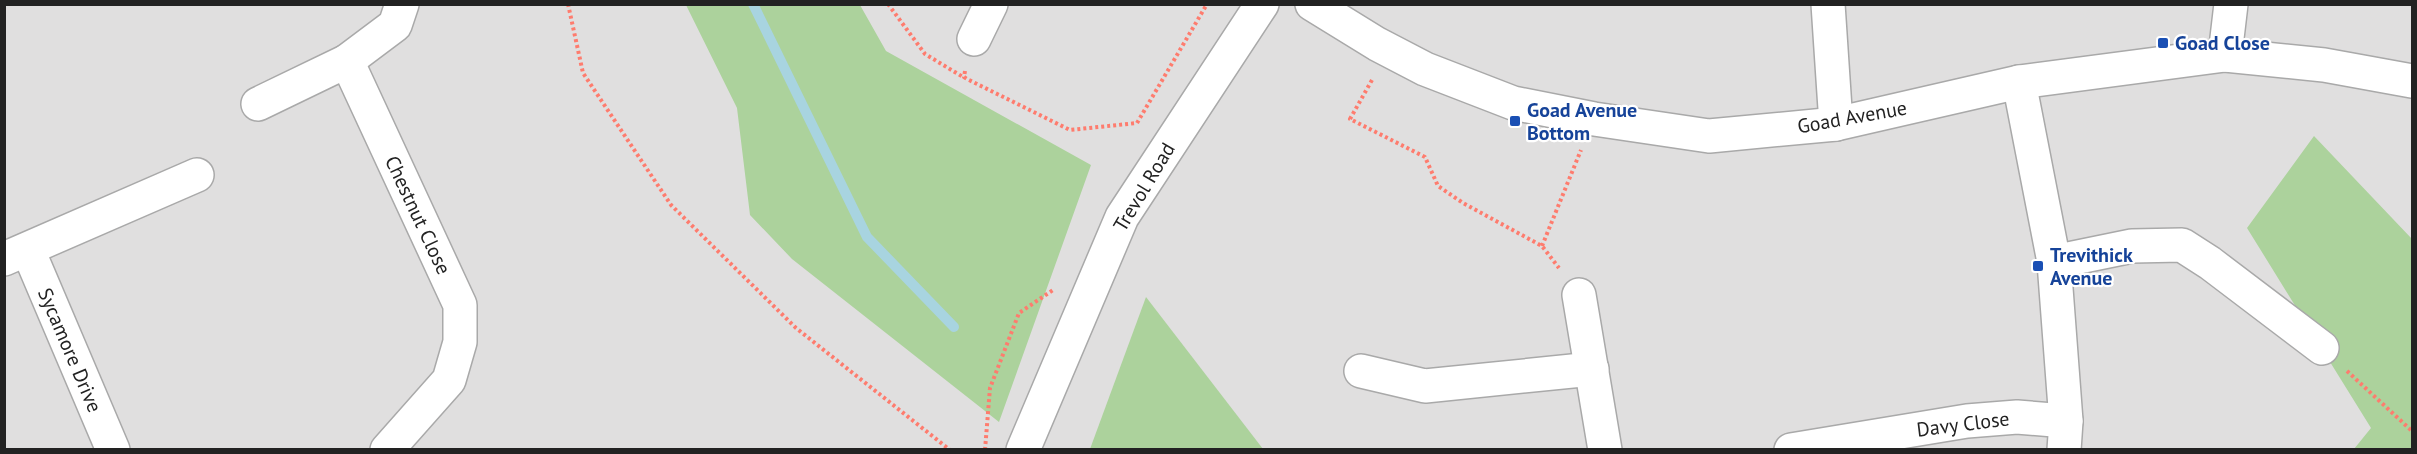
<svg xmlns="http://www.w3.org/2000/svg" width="2417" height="454" viewBox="0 0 2417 454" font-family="'PT Sans',sans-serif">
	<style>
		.residential { fill: #e0dfdf }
		.forest { fill: #acd29c }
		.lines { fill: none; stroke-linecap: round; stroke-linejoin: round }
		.stream { stroke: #a8d4e0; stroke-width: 10 }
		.minor-casing { stroke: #a9a9a9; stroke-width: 36 }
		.path { stroke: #fe7c6e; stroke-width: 4; stroke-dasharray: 3 3; stroke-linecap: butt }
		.minor { stroke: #fff; stroke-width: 33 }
		.transit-dot { fill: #1a4fb4; stroke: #fff; stroke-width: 2 }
		.labels { text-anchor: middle; stroke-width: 4.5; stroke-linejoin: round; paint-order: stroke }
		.transit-label { font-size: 20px; font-weight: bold; fill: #164399; stroke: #fff; text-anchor: start }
		.street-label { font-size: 20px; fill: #222; stroke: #fff }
	</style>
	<rect width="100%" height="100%" fill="#f2efe8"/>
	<rect class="residential" x="5" y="5" width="2407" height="444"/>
	<g class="forest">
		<path d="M686,5H860L886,51L1091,165L999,422L792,259L750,215L737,108Z"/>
		<path d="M2314,136L2412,239V449H2354L2371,428L2247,228Z"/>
		<path d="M1146,297L1263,449H1090Z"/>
	</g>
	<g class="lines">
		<path class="stream" d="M753,4L867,237L954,327"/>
		<defs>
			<g id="minor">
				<path d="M1312,4L1377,44L1425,69L1513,103L1594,119L1709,136L1836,124L2019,82L2225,55L2324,65L2412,81"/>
				<path d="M1828,4L1836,124"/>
				<path d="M974,39L991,4"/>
				<path d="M2225,55L2231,4"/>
				<path d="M347,61L395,25L402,4"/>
				<path d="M2019,82L2054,262L2066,421L2064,450"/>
				<path d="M258,104L347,61L460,305V342L449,380L387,450"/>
				<path d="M28,250L113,450"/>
				<path d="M4,259L197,175"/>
				<path d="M2054,262L2132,246L2182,245L2210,263L2322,348"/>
				<path d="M1579,295L1605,450"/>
				<path d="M1361,371L1425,386L1592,369"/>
				<path d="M1023,450L1122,217L1262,4"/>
				<path d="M1791,450L1967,421L2017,417L2066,421"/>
			</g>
		</defs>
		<use href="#minor" class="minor-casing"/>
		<g class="path">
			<path d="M568,4L583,73L671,205L796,328L950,450"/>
			<path d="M888,4L925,54L963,77"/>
			<path d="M965,71L964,77L967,79L1070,130L1137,123L1207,4"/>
			<path d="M1372,80L1350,119L1425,157L1438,186L1463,203L1542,246L1559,268"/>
			<path d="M1542,246L1581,150"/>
			<path d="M2347,371L2412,431"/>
			<path d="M985,450L990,388L1019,313L1053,290"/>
		</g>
		<use href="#minor" class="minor"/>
	</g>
	<g class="transit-dot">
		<rect x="2157" y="37" width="12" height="12" rx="3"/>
		<rect x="1509" y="115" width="12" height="12" rx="3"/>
		<rect x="2032" y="260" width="12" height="12" rx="3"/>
	</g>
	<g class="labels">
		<g class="transit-label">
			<text x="2175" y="50">Goad Close</text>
			<text x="1527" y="117">Goad Avenue<tspan x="1527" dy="23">Bottom</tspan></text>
			<text x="2050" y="262">Trevithick<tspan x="2050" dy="23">Avenue</tspan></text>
		</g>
		<g class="street-label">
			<text transform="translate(1852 117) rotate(-10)" y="7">Goad Avenue</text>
			<text transform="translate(1144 187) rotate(-59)" y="7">Trevol Road</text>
			<text transform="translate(418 215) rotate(65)" y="7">Chestnut Close</text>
			<text transform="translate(70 350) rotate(67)" y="7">Sycamore Drive</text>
			<text transform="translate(1963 424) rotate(-7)" y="7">Davy Close</text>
		</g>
	</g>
	<rect width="2417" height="454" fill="none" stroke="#222222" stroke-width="12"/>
</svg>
